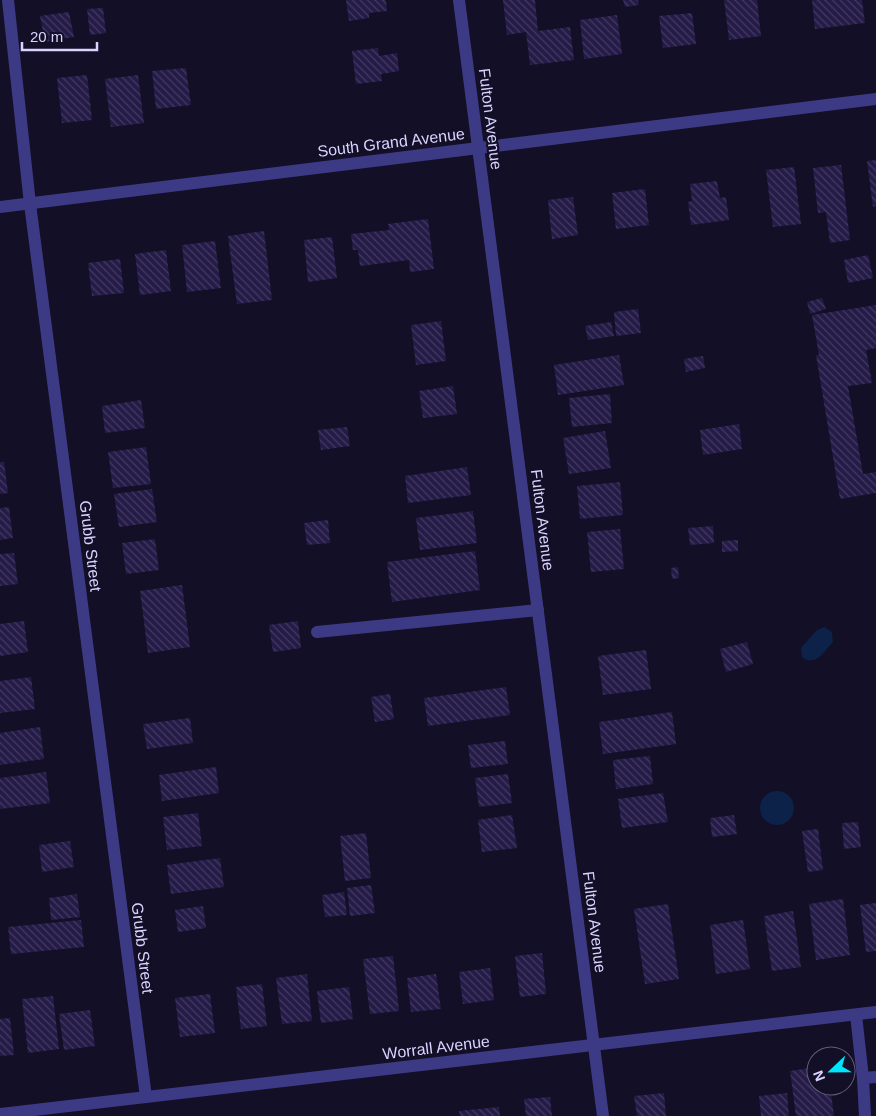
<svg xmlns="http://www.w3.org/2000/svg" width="876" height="1116" viewBox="0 0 876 1116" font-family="Helvetica,sans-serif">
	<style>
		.water { fill: #0c2248 }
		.building { fill: url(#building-back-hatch) }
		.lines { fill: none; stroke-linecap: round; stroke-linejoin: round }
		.lane { stroke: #3d3a85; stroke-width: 12 }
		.street { stroke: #3d3a85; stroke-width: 12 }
		.labels { text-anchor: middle; stroke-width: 4.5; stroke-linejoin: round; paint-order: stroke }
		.street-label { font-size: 16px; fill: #d9d4ff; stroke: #130f26 }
	</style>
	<defs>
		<pattern id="building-back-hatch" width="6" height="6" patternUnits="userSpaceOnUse" patternTransform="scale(1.25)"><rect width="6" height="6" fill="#241b47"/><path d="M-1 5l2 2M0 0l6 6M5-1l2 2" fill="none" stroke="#433b63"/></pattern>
	</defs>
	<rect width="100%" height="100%" fill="#130f26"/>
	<g class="water">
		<path d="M824,627L832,632L833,642C824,651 815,668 802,657L801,648L817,630Z"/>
		<circle cx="777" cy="808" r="17"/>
	</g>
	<g class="building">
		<path d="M346,0H386L387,11L369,13V18L349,21Z"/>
		<path d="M503,0H535L538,31L570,27L574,60L530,65L526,32L507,35Z"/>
		<path d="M623,0H638L639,5L625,7Z"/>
		<path d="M724,0H757L761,36L729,40Z"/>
		<path d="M812,0H862L865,23L815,29Z"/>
		<path d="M103,8L106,33L90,35L87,9Z"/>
		<path d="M69,12L74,37L45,42L40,16Z"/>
		<path d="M692,13L696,44L663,48L659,16Z"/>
		<path d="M617,15L622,54L584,59L580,20Z"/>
		<path d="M378,48L379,56L397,53L399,71L381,74L382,81L356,84L352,51Z"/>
		<path d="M186,68L191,105L156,109L152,71Z"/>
		<path d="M87,75L92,120L62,123L57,78Z"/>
		<path d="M138,75L144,123L111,127L105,79Z"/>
		<path d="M876,160V206L873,207L867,161Z"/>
		<path d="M841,165L850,240L830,243L826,212L818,213L813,168Z"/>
		<path d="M794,167L801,224L773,227L766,170Z"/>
		<path d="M717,181L720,198L726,197L729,220L691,225L688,202L692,201L690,184Z"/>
		<path d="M645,189L649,225L616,229L612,193Z"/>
		<path d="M573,197L578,235L552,239L548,200Z"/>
		<path d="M428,219L434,269L410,272L409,260L360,266L358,250H353L351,234L389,230L388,224Z"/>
		<path d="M264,231L272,300L237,304L228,236Z"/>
		<path d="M332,237L337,278L308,282L304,240Z"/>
		<path d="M215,241L221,288L187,292L182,245Z"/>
		<path d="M166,250L171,291L140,295L135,254Z"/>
		<path d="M868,255L873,278L848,283L844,260Z"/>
		<path d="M120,259L124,293L92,296L88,263Z"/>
		<path d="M822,298L826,309L810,314L807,302Z"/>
		<path d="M876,305V348L866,350L872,383L848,386L863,474L876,472V493L840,499L816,355H819L812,315Z"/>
		<path d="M638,309L641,333L616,336L614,312Z"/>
		<path d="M441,321L446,361L416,365L411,325Z"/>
		<path d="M611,322L614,336L588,340L585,326Z"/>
		<path d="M619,355L624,385L558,395L554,365Z"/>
		<path d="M703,356L705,368L686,372L684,359Z"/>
		<path d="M453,386L457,414L423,418L419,391Z"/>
		<path d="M610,394L612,423L572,427L569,398Z"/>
		<path d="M141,400L145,428L105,433L102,406Z"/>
		<path d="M739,424L742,449L703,455L700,430Z"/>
		<path d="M347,427L350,446L321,450L318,430Z"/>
		<path d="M605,431L611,468L569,474L563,438Z"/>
		<path d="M146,447L151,484L113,488L108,452Z"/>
		<path d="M0,462H4L8,493L0,494Z"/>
		<path d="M467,467L471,495L408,503L405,476Z"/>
		<path d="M620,482L623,515L580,519L577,486Z"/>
		<path d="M152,489L157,522L119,527L114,494Z"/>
		<path d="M9,507L13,538L0,540V508Z"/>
		<path d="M473,511L477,543L420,550L416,518Z"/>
		<path d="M328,520L330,543L307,545L304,523Z"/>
		<path d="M713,526L714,543L690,545L688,528Z"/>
		<path d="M620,529L624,569L591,572L587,532Z"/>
		<path d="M155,539L159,570L126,574L122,543Z"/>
		<path d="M738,540V551L722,552V541Z"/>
		<path d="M475,551L480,590L392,602L387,562Z"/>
		<path d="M14,553L18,584L0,586V554Z"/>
		<path d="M678,567L679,578L672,579L671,568Z"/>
		<path d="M182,585L190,647L148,653L140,591Z"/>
		<path d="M24,621L28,652L0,656V624Z"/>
		<path d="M298,621L301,648L273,652L269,625Z"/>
		<path d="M747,642L753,664L726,672L720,649Z"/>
		<path d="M646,650L651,689L603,695L598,656Z"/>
		<path d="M31,677L35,709L0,713V681Z"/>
		<path d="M506,687L510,715L428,726L424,698Z"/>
		<path d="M390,694L394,719L375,722L371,697Z"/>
		<path d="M672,712L676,744L603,754L599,722Z"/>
		<path d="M190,718L193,743L147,749L143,724Z"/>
		<path d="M40,727L44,759L0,765V733Z"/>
		<path d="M505,741L508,764L471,768L468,745Z"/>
		<path d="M650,756L653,784L616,789L613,760Z"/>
		<path d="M216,767L219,793L162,801L159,775Z"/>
		<path d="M46,772L50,803L0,809V778Z"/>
		<path d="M508,774L512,803L479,807L475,778Z"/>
		<path d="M663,793L668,822L622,828L618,799Z"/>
		<path d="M198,813L202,846L167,850L163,817Z"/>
		<path d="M512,815L517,848L482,852L478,820Z"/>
		<path d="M734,815L737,834L712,837L710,818Z"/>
		<path d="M858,822L861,847L844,849L842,823Z"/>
		<path d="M818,829L823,870L808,872L802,831Z"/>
		<path d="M366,833L371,878L345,881L340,836Z"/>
		<path d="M70,841L74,867L42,872L39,845Z"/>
		<path d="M220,858L224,887L171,894L167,865Z"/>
		<path d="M371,885L375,913L350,916L347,888Z"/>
		<path d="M344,892L347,915L325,917L322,895Z"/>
		<path d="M77,894L80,917L51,920L49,898Z"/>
		<path d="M843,899L850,955L816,960L809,904Z"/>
		<path d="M876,903V951L866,952L860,905Z"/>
		<path d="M668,904L679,979L645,984L634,909Z"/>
		<path d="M203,906L206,928L178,932L175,910Z"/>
		<path d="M793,911L801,967L772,971L764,916Z"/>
		<path d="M81,920L84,947L11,954L8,927Z"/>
		<path d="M743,920L750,969L716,974L710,925Z"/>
		<path d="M542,953L546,994L520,997L515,956Z"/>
		<path d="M393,956L399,1011L370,1014L363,959Z"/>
		<path d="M490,968L494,1000L463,1004L459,972Z"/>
		<path d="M307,974L312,1021L282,1024L276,978Z"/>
		<path d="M436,974L441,1009L411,1012L407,978Z"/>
		<path d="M262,984L267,1026L241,1029L236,987Z"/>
		<path d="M349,987L353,1019L321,1023L317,991Z"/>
		<path d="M210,994L215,1033L180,1037L175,998Z"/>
		<path d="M53,996L59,1049L28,1053L22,999Z"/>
		<path d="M90,1010L95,1046L64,1050L59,1014Z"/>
		<path d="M10,1018L14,1055L0,1056V1019Z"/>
		<path d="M816,1067V1086H830L834,1116H796L790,1071Z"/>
		<path d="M664,1093L666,1116H637L634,1096Z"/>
		<path d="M787,1093L789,1116H761L759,1096Z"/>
		<path d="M550,1097L552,1116H526L524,1099Z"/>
		<path d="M499,1107L500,1116H460L459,1111Z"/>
	</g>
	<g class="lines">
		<g class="lane">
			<path d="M317,632L538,610"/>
			<path d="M856,1015L863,1078"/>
			<path d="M865,1116L863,1078L876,1077"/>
		</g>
		<g class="street">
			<path d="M8,0L30,204L146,1097"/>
			<path d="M459,0L603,1116"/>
			<path d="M0,207L876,99"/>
			<path d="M0,1114L876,1012"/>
		</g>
	</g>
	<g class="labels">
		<g class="street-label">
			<text transform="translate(491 119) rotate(83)" y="6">Fulton Avenue</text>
			<text transform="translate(391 142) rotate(-7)" y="6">South Grand Avenue</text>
			<text transform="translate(543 520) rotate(83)" y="6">Fulton Avenue</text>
			<text transform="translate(91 546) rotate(83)" y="6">Grubb Street</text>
			<text transform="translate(595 922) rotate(83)" y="6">Fulton Avenue</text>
			<text transform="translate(143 948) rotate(83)" y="6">Grubb Street</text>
			<text transform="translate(436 1047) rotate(-7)" y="6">Worrall Avenue</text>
		</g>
	</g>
	<g transform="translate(831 1071) rotate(248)"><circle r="24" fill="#130f26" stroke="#625e7d"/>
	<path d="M0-4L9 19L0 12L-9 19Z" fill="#00e5ff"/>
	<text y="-8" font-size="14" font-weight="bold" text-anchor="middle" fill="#d9d4ff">N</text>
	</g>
	<path d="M22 42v8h75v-8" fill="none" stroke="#d9d4ff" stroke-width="2.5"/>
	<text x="30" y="42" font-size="15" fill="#d9d4ff" stroke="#130f26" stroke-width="4" paint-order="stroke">20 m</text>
</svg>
